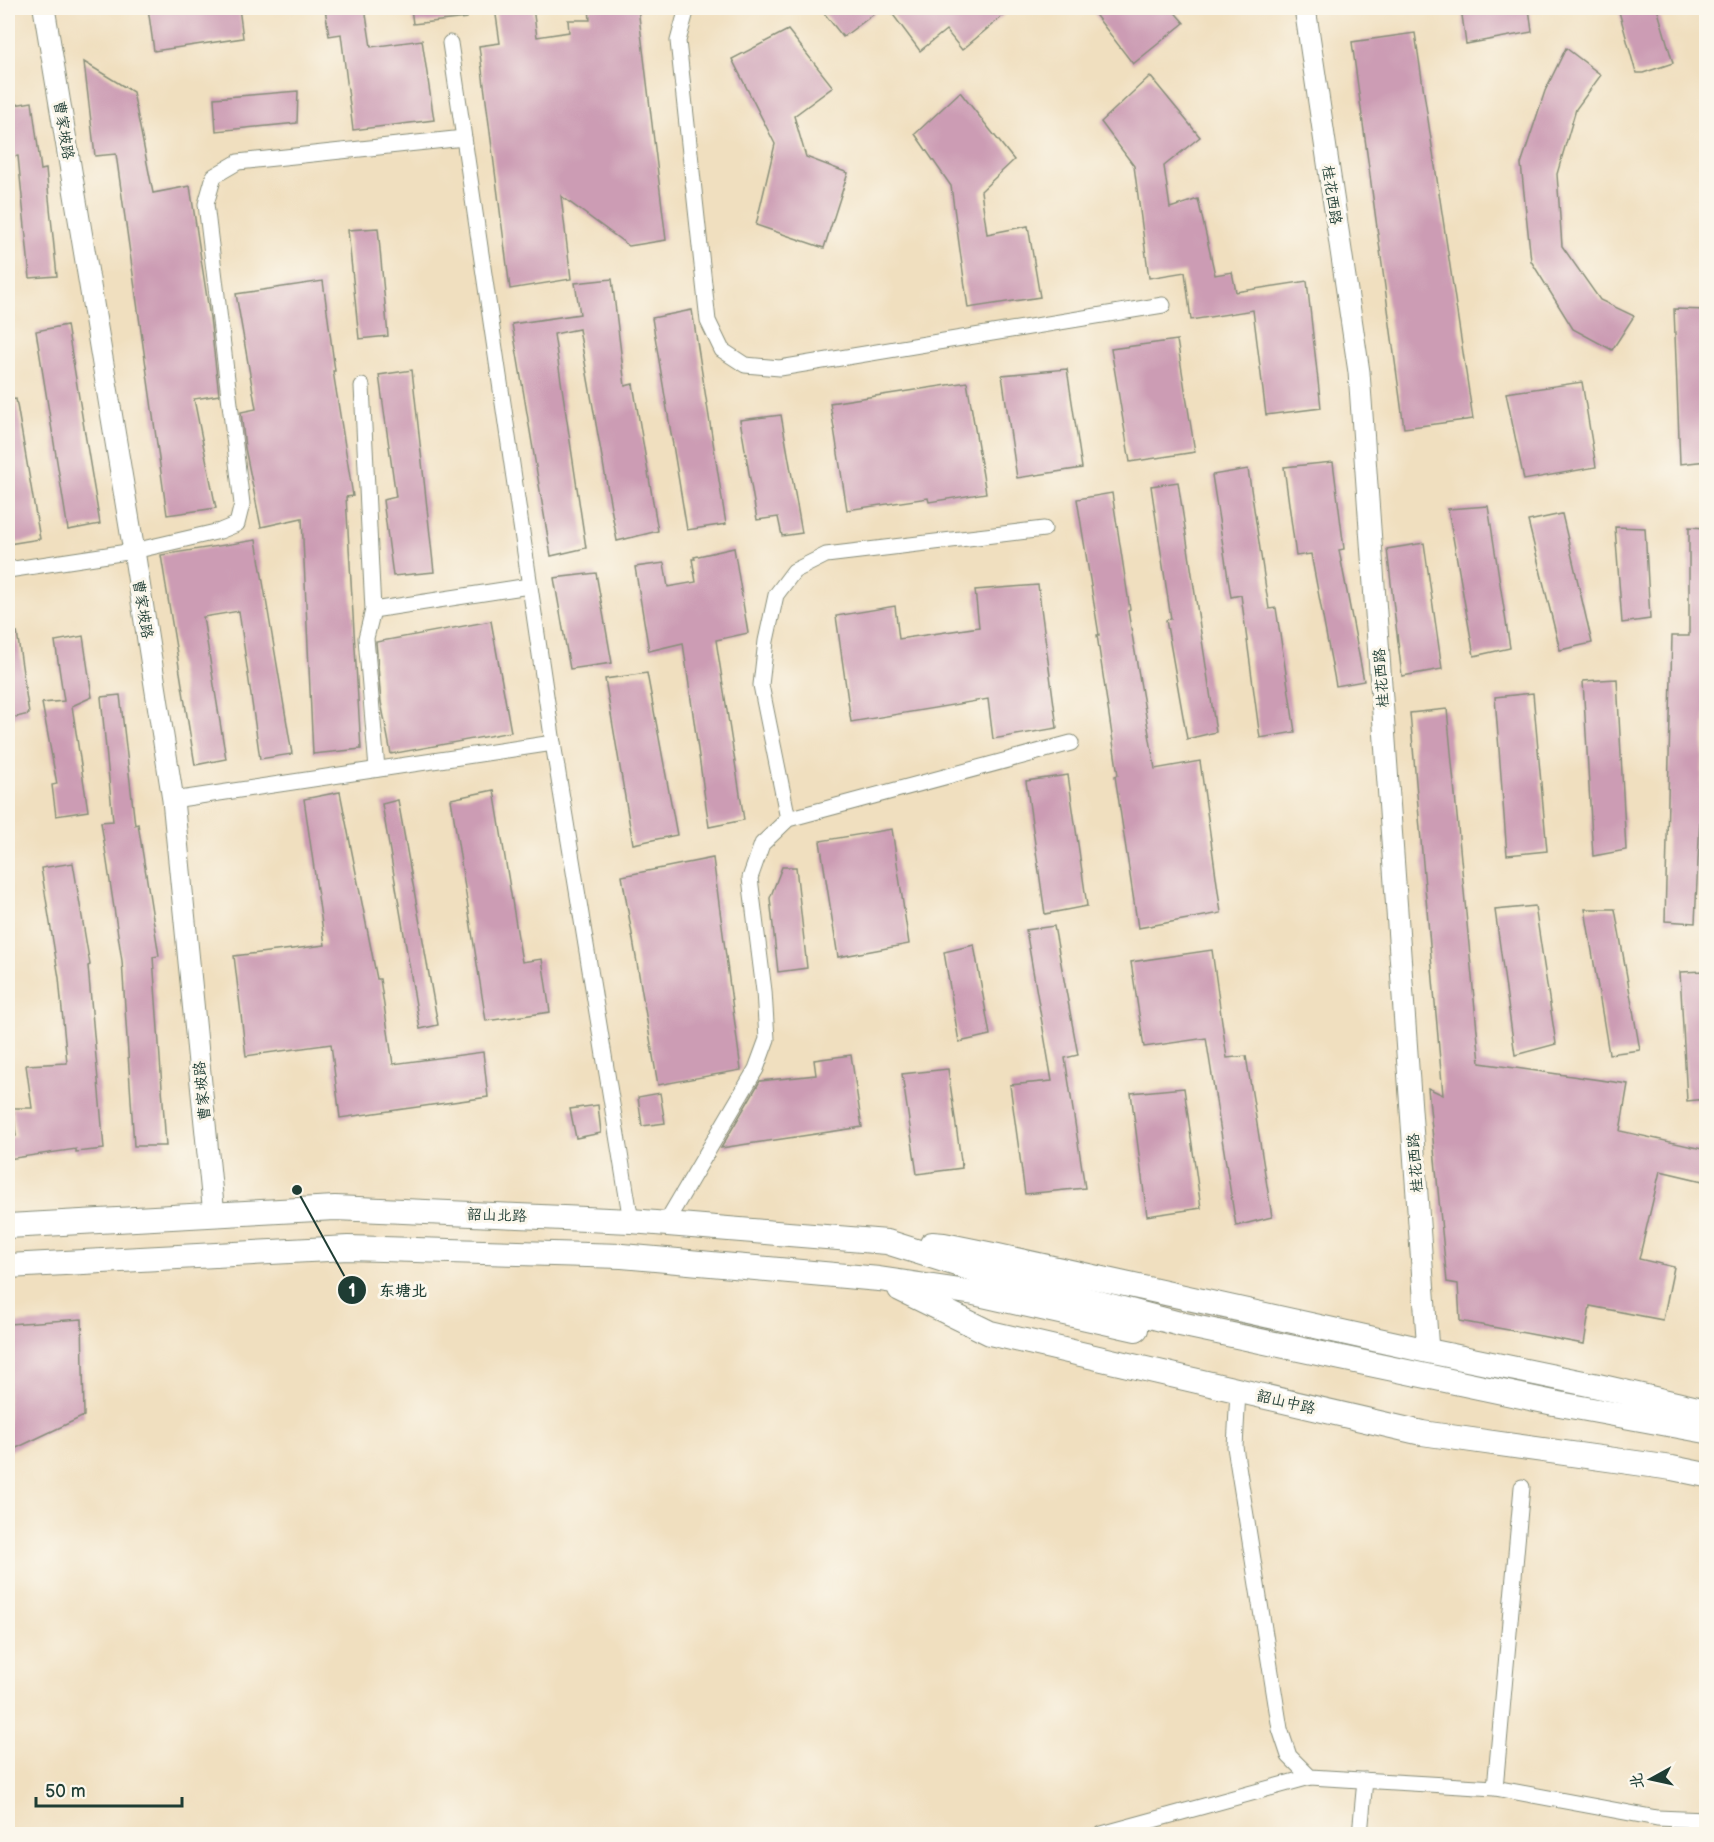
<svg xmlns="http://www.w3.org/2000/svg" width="1714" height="1842" viewBox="0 0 1714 1842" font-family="'Balsamiq Sans','LXGW WenKai TC',sans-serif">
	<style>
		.building { fill: #cc9cb4 }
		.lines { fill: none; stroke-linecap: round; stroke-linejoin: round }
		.street-casing { stroke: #888e7a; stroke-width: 17 }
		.secondary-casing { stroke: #888e7a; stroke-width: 23 }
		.primary-casing { stroke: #888e7a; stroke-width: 26 }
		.street { stroke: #fff; stroke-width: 15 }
		.secondary { stroke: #fff; stroke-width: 21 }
		.primary { stroke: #fff; stroke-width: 24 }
		.labels { text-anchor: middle; stroke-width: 6; stroke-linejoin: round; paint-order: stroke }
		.street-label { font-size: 15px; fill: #1f3d34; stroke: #fbf7ec }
		.leader { fill: none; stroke: #1f3d34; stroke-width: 2 }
		.callout-dot { fill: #1f3d34; stroke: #fbf7ec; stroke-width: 2 }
		.mark-label { font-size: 18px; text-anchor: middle; font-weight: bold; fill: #fff }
		.callout-label { font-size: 16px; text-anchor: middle; font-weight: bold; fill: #1f3d34; stroke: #fbf7ec; stroke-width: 6; stroke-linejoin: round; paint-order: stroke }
	</style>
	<rect width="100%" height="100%" fill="#fbf7ec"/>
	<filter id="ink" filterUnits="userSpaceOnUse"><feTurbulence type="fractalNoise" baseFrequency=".0167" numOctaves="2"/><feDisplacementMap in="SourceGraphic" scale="12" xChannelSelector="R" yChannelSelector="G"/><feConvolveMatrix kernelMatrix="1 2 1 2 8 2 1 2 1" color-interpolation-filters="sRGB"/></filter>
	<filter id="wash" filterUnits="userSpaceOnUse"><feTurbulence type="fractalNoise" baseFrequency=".008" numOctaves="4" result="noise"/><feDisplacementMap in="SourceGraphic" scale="24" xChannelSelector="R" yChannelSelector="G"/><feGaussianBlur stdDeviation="1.35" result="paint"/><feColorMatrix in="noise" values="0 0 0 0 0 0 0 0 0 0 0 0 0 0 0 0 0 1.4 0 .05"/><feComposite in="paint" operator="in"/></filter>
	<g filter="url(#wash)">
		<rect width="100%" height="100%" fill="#f0dfbf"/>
		<g id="blocks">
			<g class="building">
				<path d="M148,8H239L243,38L154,51Z"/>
				<path d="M325,8H365L371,47L422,40L434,120L353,130L341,34L329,36Z"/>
				<path d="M411,8H466L467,18L413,24Z"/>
				<path d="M495,8H533L537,37L569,32L568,20H590L589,8H638L666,240L629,246L561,196L571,279L510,289L479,46L500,43Z"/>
				<path d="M820,8H882L843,37Z"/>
				<path d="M888,8H1012L962,50L946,30L920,51Z"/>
				<path d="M1090,8H1171L1184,23L1133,64Z"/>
				<path d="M1461,8H1529L1532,32L1466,44Z"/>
				<path d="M1618,8H1657L1673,63L1643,73H1636Z"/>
				<path d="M788,30L833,87L794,116L806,157L848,173L824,248L756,225L775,144L732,59Z"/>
				<path d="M1415,33L1473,419L1404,428L1352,42Z"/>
				<path d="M1566,48L1601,75L1576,109L1557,174L1562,246L1600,300L1634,316L1612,350L1573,329L1531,261L1521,164L1545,91Z"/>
				<path d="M84,62L133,92L153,193L190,186L210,318L219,395L194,399L216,508L167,515L116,154L95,156Z"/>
				<path d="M1150,76L1200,137L1164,166L1170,208L1198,199L1215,275L1232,272L1236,292L1307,281L1321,408L1266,415L1253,310L1191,320L1185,272L1149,278L1134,166L1101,122Z"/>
				<path d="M298,91L297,123L216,131L214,98Z"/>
				<path d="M960,92L1014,160L981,191L987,234L1028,226L1040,297L968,308L951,186L915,134Z"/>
				<path d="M32,102L41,170L46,169L57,276L30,278L18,156L11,157L8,138V106Z"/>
				<path d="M378,228L388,336L359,339L348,230Z"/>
				<path d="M612,279L625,386L633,384L658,531L617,541L579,329L554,334L586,548L551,556L512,324L580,314L575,283Z"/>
				<path d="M323,281L335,371H333L353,496L346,497L361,749L313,754L302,518L261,527L245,448L241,412L256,409L236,294Z"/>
				<path d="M1674,309L1707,310V461L1680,464Z"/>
				<path d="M692,310L726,524L687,530L652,318Z"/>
				<path d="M67,325L100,524L68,530L36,331Z"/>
				<path d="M1177,340L1195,452L1130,462L1111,349Z"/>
				<path d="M1067,369L1082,468L1017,478L1002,375Z"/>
				<path d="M412,370L434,572L393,576L383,500L396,497L379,375Z"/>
				<path d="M967,382L986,493L929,502L928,498L847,510L830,403Z"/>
				<path d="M1582,382L1596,467L1524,480L1506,393Z"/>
				<path d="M16,399L40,539L8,544V400Z"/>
				<path d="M781,415L802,533L782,536L778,517L757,520L740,420Z"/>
				<path d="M1333,462L1344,549L1339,550L1364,681L1336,686L1311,554L1296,556L1284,467Z"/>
				<path d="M1248,469L1269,609L1276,608L1295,732L1260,738L1241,595L1231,597L1212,475Z"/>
				<path d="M1178,482L1216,732L1187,739L1166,620L1171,619L1151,486Z"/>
				<path d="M1112,493L1130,610L1128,611L1155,769L1200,761L1221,913L1138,928L1115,776L1118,775L1097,635H1099L1077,499Z"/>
				<path d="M1488,506L1510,648L1474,656L1448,509Z"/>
				<path d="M1562,514L1592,643L1560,650L1528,521Z"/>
				<path d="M1615,527L1645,528L1650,619L1622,623Z"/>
				<path d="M1689,527L1707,528V673L1695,923L1665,921L1672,636H1689Z"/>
				<path d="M256,540L292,754L260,759L239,611L203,617L226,759L195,765L161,555Z"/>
				<path d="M1424,543L1442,669L1402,676L1387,549Z"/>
				<path d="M734,548L748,633L716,640L744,820L709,827L683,643L649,651L635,567L664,563L668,587L696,582L692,559H695L694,557Z"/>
				<path d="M596,573L612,663L570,669L554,578Z"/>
				<path d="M1038,585L1057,728L993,739L988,699L851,722L836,616L895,606L899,639L979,627L975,590Z"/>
				<path d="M491,621L511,732L391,754L381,702L376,642Z"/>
				<path d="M8,632H17L29,714L8,719Z"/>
				<path d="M83,636L92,697L72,706L88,811L56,816L52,785L57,784L42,703L64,701L55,641Z"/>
				<path d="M647,673L677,835L633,844L605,679Z"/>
				<path d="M1617,679L1626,850L1593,856L1583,681Z"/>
				<path d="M1533,693L1547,851L1507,855L1495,697Z"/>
				<path d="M120,695L135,825L138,824L159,956L153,957L166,1146H134L122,961L101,822L113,821L101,697Z"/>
				<path d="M1447,709L1480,1063L1628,1084L1620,1131L1707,1150V1182L1660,1171L1639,1259L1674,1267L1663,1320L1590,1306L1584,1344L1460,1321L1458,1284L1447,1282L1428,1088L1443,1095L1410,713Z"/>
				<path d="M1068,775L1087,906L1045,914L1026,781Z"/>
				<path d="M494,790L522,962L542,959L550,1012L486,1021L451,799Z"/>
				<path d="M340,792L377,979H380L393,1064L483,1052L488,1097L340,1118L331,1044L246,1056L234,956L325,945L304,799Z"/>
				<path d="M398,800L438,1025L420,1029L382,804Z"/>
				<path d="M892,829L909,944L838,957L820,841Z"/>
				<path d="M713,858L741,1070L658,1085L622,876Z"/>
				<path d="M73,863L90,965L88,966L104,1149L76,1152V1149L8,1159V1139L16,1136L13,1108H32L26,1065L67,1063L59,978L41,868Z"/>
				<path d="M782,867H796L807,968L778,972L770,898Z"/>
				<path d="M1535,906L1556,1044L1515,1055L1495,910Z"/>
				<path d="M1585,909H1615L1640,1050L1609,1054Z"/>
				<path d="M1054,926L1078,1055L1065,1058L1085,1188L1025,1194L1010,1085L1052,1081L1026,930Z"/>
				<path d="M974,945L990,1035L959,1042L944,952Z"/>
				<path d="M1212,950L1227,1058L1246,1056L1272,1217L1236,1226L1206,1038L1144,1047L1131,962Z"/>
				<path d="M1707,971V1099L1687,1101L1680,972Z"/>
				<path d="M851,1055L862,1127L721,1148L760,1081L816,1075L814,1060Z"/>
				<path d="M948,1069L962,1168L917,1174L902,1074Z"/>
				<path d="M1184,1088L1201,1208L1147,1216L1131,1093Z"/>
				<path d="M660,1093L665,1123L642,1126L638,1097Z"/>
				<path d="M598,1105L601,1133L576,1138L570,1109Z"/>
				<path d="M82,1319L84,1416L8,1452V1324Z"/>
			</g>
		</g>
	</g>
	<g filter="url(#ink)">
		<use href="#blocks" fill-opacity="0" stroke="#888e7a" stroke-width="1.5"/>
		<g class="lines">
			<defs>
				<g id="street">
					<path d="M687,8L678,41L708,321L722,350L745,365L780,368L1163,305"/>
					<path d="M450,43L553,743L631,1221"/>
					<path d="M362,386L373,610L366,638L377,769"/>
					<path d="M8,570L134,551L220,531L237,524L242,504L206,204L214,176L238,162L464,138"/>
					<path d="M373,610L529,586"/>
					<path d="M173,800L553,743"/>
					<path d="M788,819L761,685L766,641L776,595L794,571L826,555L1044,529"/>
					<path d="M665,1224L756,1069L767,1039L764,991L750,878L762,844L788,819L1071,743"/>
					<path d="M1238,1391L1235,1447L1280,1729L1289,1756L1310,1777L1495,1788L1522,1487"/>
					<path d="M1495,1788L1657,1818L1706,1820"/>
					<path d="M1102,1834L1310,1777"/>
					<path d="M1360,1834L1365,1780"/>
				</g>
				<g id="secondary">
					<path d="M44,8L134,551L173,800L214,1215"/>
					<path d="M1305,8L1359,372L1428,1351"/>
				</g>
				<g id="primary">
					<path d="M8,1226L335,1208L631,1221L887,1242L982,1272L1180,1324L1554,1403L1706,1431"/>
					<path d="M932,1244L944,1245L998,1256L1428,1351L1598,1386L1706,1411"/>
					<path d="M8,1266L348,1248L622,1256L879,1279L974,1293L1136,1329"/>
					<path d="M900,1289L990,1333L1422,1433L1672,1468L1706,1475"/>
				</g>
			</defs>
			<use href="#street" class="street-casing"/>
			<use href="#secondary" class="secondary-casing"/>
			<use href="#primary" class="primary-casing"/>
			<use href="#street" class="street"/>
			<use href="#secondary" class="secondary"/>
			<use href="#primary" class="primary"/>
		</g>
	</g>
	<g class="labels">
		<g class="street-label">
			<text transform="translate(64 130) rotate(81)" y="5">曹家坡路</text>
			<text transform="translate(1332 195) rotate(82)" y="5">桂花西路</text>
			<text transform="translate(143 609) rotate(81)" y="5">曹家坡路</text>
			<text transform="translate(1381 678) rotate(-94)" y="5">桂花西路</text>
			<text transform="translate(202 1091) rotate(-96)" y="5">曹家坡路</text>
			<text transform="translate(1415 1163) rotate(-94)" y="5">桂花西路</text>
			<text transform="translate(497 1215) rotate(2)" y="5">韶山北路</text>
			<text transform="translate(1286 1402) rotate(13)" y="5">韶山中路</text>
		</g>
	</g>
	<path class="leader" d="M297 1190L352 1290"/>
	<g class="callout-dot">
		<circle cx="297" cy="1190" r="6"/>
		<circle cx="352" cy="1290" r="15"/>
	</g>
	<g class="mark-label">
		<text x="352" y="1297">1</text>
	</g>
	<g class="callout-label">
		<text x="403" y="1296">东塘北</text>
	</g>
	<rect width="1714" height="1842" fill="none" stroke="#fbf7ec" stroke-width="30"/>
	<g transform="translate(1651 1779) rotate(262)" stroke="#fbf7ec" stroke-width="4.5" paint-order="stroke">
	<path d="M0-4.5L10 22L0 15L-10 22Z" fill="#1f3d34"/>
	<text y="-9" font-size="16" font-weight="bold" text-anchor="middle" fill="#1f3d34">北</text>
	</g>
	<path d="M36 1797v9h146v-9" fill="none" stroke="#1f3d34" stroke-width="3"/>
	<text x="45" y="1797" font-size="18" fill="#1f3d34" stroke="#fbf7ec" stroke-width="4.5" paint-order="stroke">50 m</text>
</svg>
